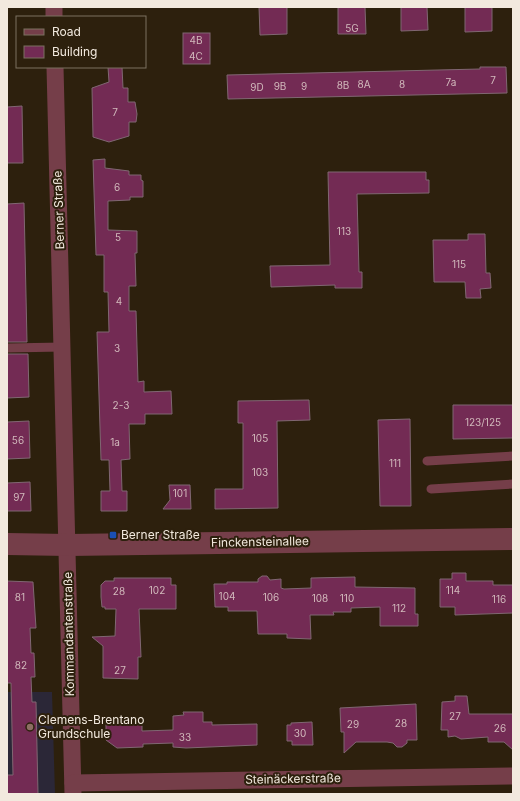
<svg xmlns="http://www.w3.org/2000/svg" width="520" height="801" viewBox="0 0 520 801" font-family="Inter,sans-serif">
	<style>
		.education { fill: #2b2737 }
		.building { fill: #732b54; stroke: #806772 }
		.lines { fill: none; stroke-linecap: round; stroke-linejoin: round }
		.service { stroke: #753e49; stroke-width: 9 }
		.minor { stroke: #753e49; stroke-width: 17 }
		.tertiary { stroke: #753e49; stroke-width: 22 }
		.transit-dot { fill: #1a4fb4; stroke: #2d200d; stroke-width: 1.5 }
		.education-dot { fill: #8d6e63; stroke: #2d200d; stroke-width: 1.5 }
		.labels { text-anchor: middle; stroke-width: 4; stroke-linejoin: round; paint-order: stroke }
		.number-label { font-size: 10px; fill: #d2babc }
		.street-label { font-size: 12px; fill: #f2e9de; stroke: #2d200d }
		.poi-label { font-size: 12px; fill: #f2e9de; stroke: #2d200d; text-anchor: start }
	</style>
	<rect width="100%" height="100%" fill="#2d200d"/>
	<path class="education" d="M7,692H52L55,794H7Z"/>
	<g class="building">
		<path d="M259,7H287V34L260,35Z"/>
		<path d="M338,7H365L366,34H338Z"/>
		<path d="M401,7H427L428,30L401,31Z"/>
		<path d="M465,7H492V31L465,32Z"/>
		<rect x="183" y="33" width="27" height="31"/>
		<path d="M108,67H122L123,88H128V102H135L137,114L136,122H129V136L109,142L93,137L92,88L109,82Z"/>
		<path d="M480,67H506L507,93L228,99L227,75L480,69Z"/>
		<path d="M22,106L23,163H7V107Z"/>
		<path d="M105,159V168L129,171V175H141V180L143,181V197H130V200L108,201V230L137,231V253H135L136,286H129V311H136L138,382L144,381V392L171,391L172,414H145V424H129L130,459L121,460L122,491H127V511H101V491H110L109,460H101L97,332H109L108,292H104V255H96L93,160Z"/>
		<path d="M328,172H426V180H429V193L357,194L359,272H362V288H335V285L271,287L270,266L330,265Z"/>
		<path d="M24,203L27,342H7V204Z"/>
		<path d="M468,234H485L486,273H490L491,288L480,289L481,298H466L465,282H434L433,240H468Z"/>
		<path d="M7,354H28L29,397L7,398Z"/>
		<path d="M309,400L310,420L277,421L278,508L215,509V489H243V423H238V401Z"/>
		<path d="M453,405H513V438L453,439Z"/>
		<path d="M410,419L411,506H380L378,420Z"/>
		<path d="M29,421L30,458L7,459V422Z"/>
		<path d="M30,482L31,511H7V483Z"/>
		<path d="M169,485H190L191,509H163L170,500Z"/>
		<path d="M452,573H466V581H493V585H513V613L455,615V607H440V579H452Z"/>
		<path d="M262,576H267L270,580L281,579V588L284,589L311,588V578L355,577V587L415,588V614H418V626H380V607L351,608V612H333L334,615H310L311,639L287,638V634H258L257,611H228V607H215L214,584H227V582H258V579Z"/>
		<path d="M114,578H171V585H176V609H139L141,657H138V679L103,678V646L92,637L115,636L116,609H105V607H102L101,597V585L105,581H114Z"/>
		<path d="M7,581L33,582L36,628H30L31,653H34L35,677H31L32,702H36L38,794H7V775H13L11,683H7Z"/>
		<path d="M455,696H467L469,714H513V750L504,742H488V737L461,739L455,736L448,737V730H441L442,702L455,701Z"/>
		<path d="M416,704L417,740H407V743L402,747H397L393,743L387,742H356L344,753V732H341L340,708Z"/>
		<path d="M183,712H203V722H212V725L257,724V745L186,748L173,747V743L143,744V747L117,748L106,740V723L142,722V731L173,730V716L184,715Z"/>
		<path d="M312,722L313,745H292V741H287V725H291V723Z"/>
	</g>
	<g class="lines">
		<g class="service">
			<path d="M7,348L63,347"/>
			<path d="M427,461L513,456"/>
			<path d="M431,489L513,484"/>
		</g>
		<g class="minor">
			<path d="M54,7V17"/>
			<path d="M55,67L73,794"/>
			<path d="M73,783L513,776"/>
		</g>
		<path class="tertiary" d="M7,544L68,545L513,539"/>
	</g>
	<rect class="transit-dot" x="109" y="531" width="8" height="8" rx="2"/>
	<circle class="education-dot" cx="30" cy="727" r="4"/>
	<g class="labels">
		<g class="number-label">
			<text x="352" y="32">5G</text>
			<text x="196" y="44">4B</text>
			<text x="196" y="60">4C</text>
			<text x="493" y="84">7</text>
			<text x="451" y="86">7a</text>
			<text x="364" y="88">8A</text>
			<text x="402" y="88">8</text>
			<text x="343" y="89">8B</text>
			<text x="280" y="90">9B</text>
			<text x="304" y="90">9</text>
			<text x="257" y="91">9D</text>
			<text x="115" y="116">7</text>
			<text x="117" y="191">6</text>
			<text x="344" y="235">113</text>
			<text x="118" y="241">5</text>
			<text x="459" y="268">115</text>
			<text x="119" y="305">4</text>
			<text x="117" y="352">3</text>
			<text x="121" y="409">2-3</text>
			<text x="483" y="426">123/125</text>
			<text x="260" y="442">105</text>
			<text x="18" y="444">56</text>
			<text x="115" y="446">1a</text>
			<text x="395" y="467">111</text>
			<text x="260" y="476">103</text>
			<text x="180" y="497">101</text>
			<text x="19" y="501">97</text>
			<text x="157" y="594">102</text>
			<text x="453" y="594">114</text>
			<text x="119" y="595">28</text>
			<text x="227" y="600">104</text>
			<text x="20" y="601">81</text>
			<text x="271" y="601">106</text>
			<text x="320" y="602">108</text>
			<text x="347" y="602">110</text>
			<text x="499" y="603">116</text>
			<text x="399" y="612">112</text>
			<text x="21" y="669">82</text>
			<text x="120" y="674">27</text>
			<text x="455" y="720">27</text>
			<text x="401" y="727">28</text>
			<text x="353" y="728">29</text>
			<text x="500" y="732">26</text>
			<text x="300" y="737">30</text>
			<text x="185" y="741">33</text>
		</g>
		<g class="street-label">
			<text transform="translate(59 210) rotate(-92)" y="4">Berner Straße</text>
			<text transform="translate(260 542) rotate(-1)" y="4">Finckensteinallee</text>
			<text transform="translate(69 634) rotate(-91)" y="4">Kommandantenstraße</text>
			<text transform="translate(293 779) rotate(-1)" y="4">Steinäckerstraße</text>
		</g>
		<g class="poi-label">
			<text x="121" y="539">Berner Straße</text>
			<text x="38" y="724">Clemens-Brentano<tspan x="38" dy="14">Grundschule</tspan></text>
		</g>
	</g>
	<rect width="520" height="801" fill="none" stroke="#f2e9de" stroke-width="16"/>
	<rect x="16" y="16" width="130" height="52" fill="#2d200d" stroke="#7c7061"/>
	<rect x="24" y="29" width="20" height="6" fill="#753e49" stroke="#7c7061"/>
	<text x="52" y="36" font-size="12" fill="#f2e9de">Road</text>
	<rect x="24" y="46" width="20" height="12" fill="#732b54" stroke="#7c7061"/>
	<text x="52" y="56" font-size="12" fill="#f2e9de">Building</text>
</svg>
